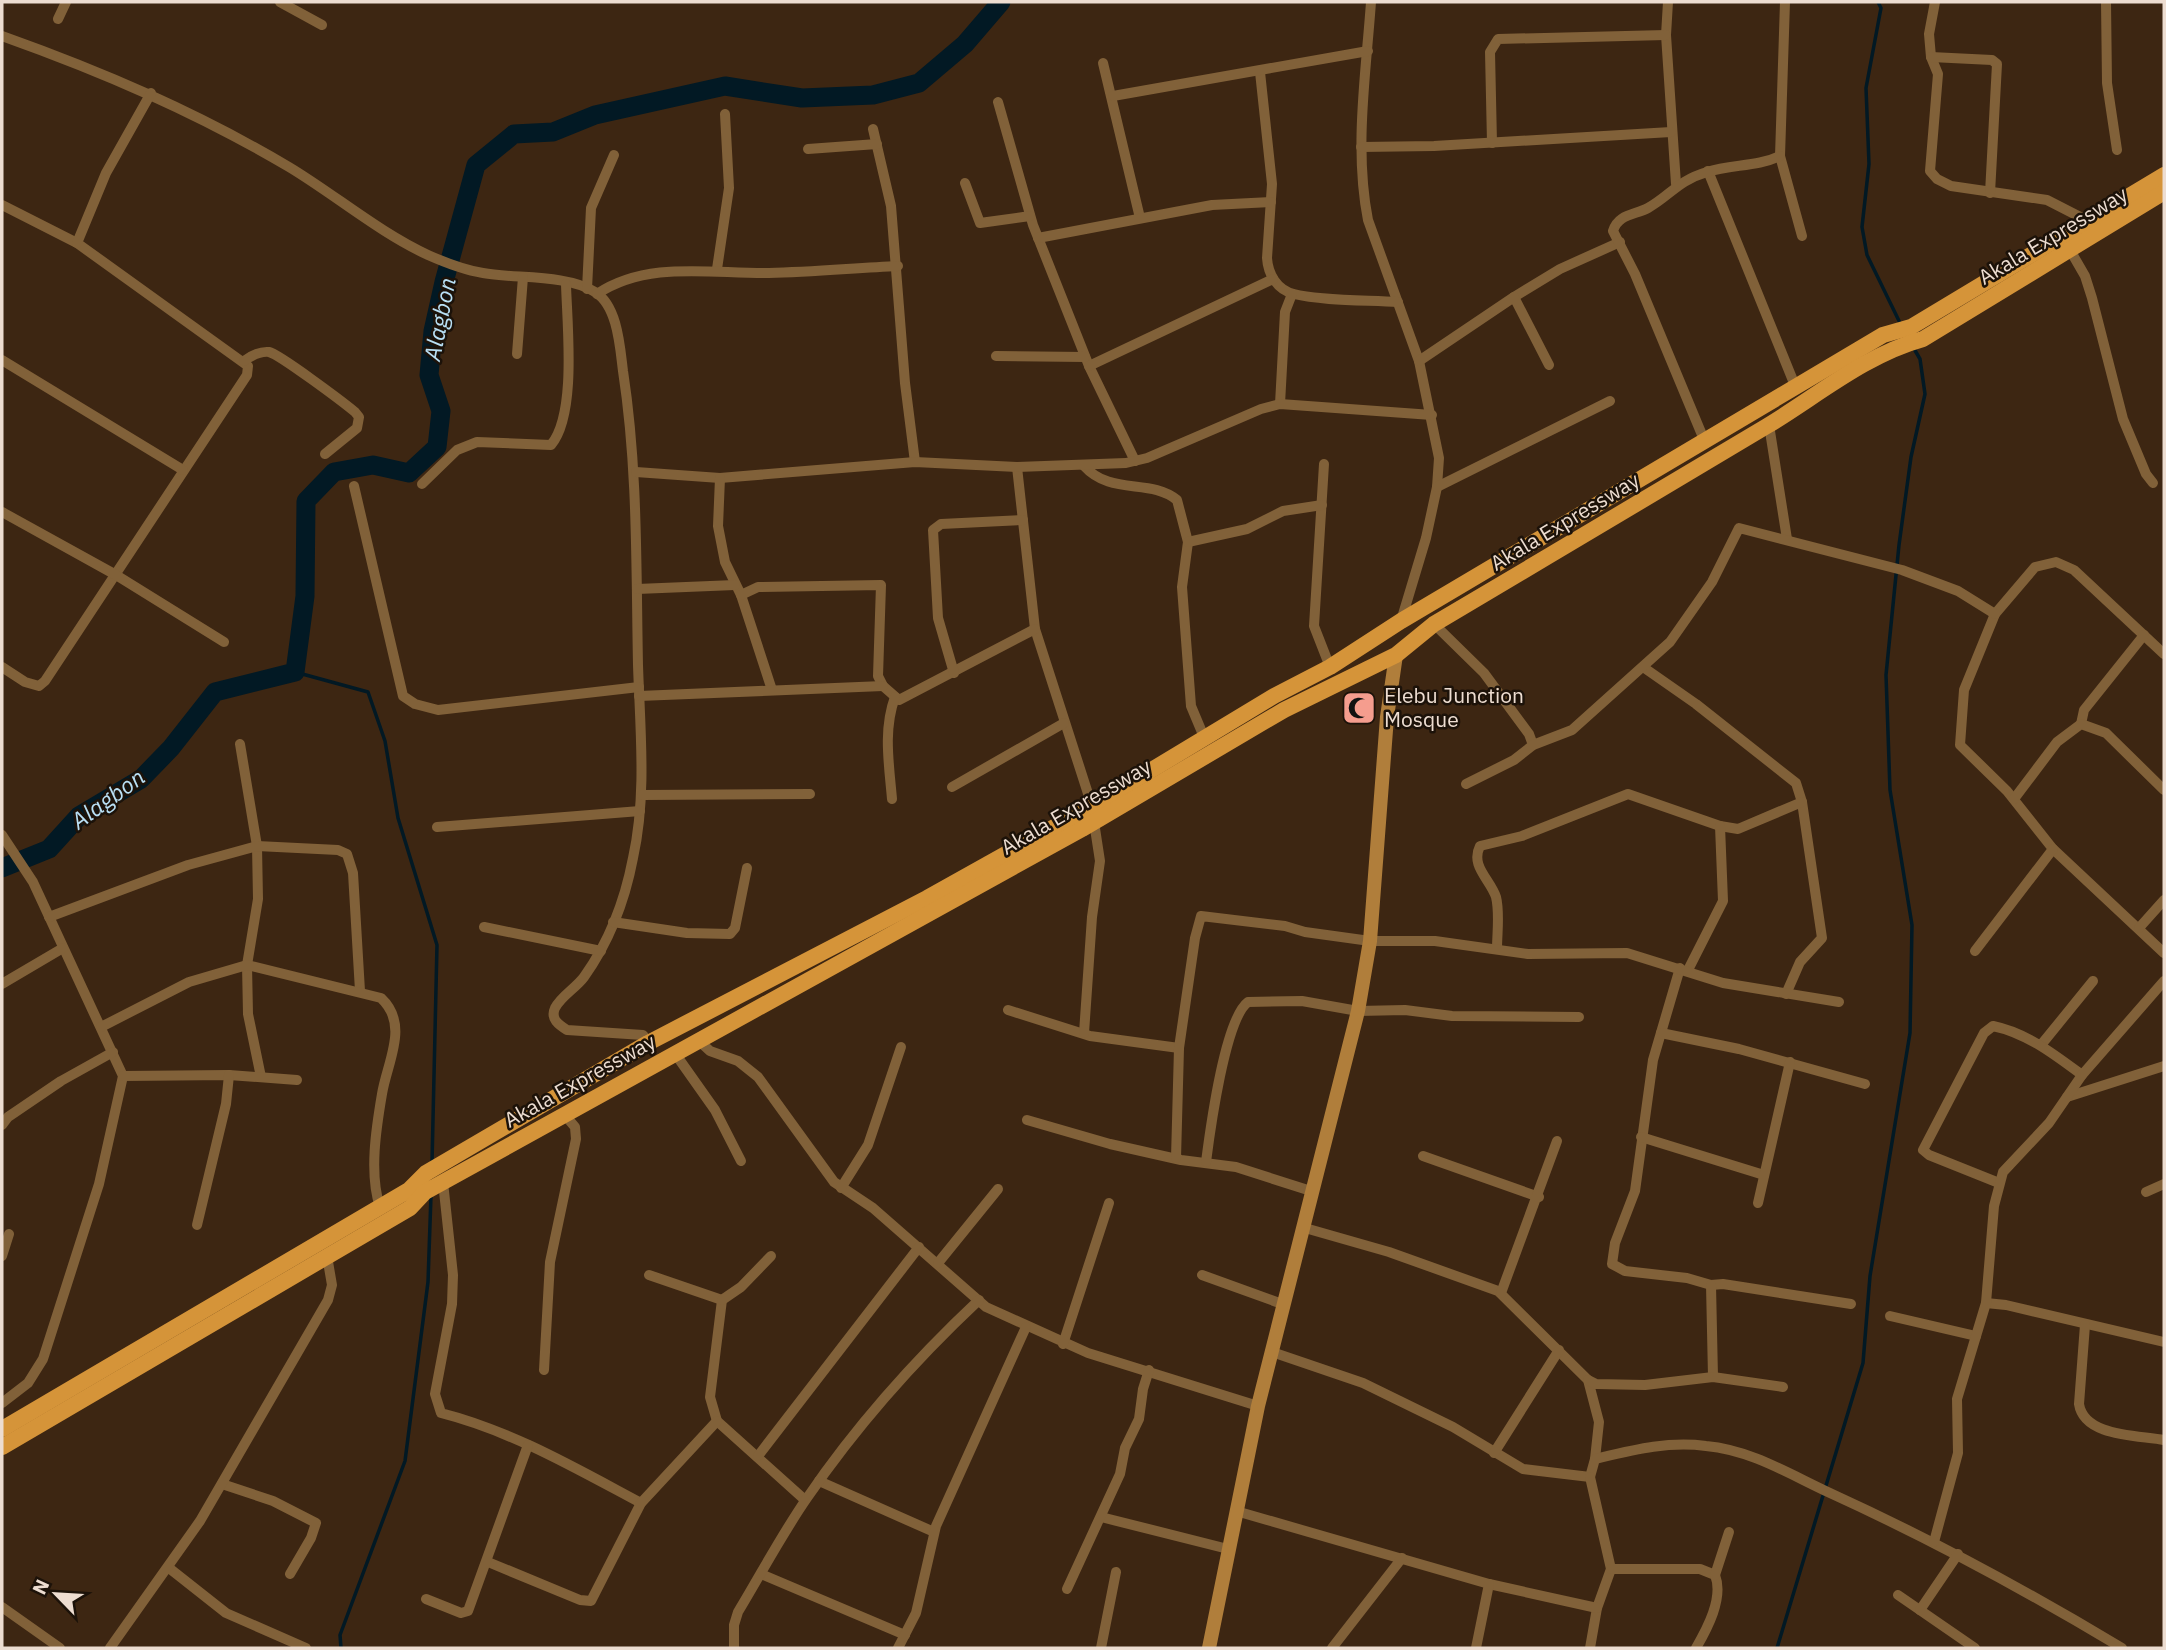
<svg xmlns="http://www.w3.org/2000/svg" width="2166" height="1650" viewBox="0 0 2166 1650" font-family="'IBM Plex Sans',sans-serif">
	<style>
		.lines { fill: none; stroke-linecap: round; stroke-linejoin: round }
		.stream { stroke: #021924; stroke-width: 3.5 }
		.river { stroke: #021924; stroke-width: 19 }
		.street { stroke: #816139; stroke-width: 10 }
		.secondary { stroke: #b07e3b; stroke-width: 14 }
		.primary { stroke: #d59439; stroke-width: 16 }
		.labels { text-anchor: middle; stroke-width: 5; stroke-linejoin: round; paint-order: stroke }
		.street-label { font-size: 21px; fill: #edddd1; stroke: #1c1209 }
		.poi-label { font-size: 21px; fill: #edddd1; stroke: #1c1209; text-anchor: start }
		.water-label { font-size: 23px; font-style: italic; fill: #b9e0f5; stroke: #1c1209 }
	</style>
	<rect width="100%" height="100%" fill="#3d2612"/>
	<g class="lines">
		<g class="stream">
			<path d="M1878,2L1881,8L1866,88L1869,164L1862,227L1867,255L1901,325"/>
			<path d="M295,672L368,692L385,741L398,818L437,945L432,1163"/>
			<path d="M341,1648L340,1635L405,1461L428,1282L431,1195"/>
			<path d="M1777,1648L1863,1363L1870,1276L1910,1033L1912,925L1890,790L1886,675L1899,545L1911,457L1925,394L1920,359L1913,347"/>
		</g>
		<path class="river" d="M2,868L49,849L79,816L141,779L171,748L215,692L295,672L305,596L306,501L334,472L373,465L409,473L437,447L441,411L429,375L433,331L444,282L476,165L514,134L553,132L595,115L725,86L802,98L873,95L919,83L965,44L1001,2"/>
		<g class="street">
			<path d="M280,2L322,25"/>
			<path d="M1371,2C1366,73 1354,149 1368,220L1419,361L1439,458L1437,487L1426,538L1401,621"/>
			<path d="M1668,2L1666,35L1676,184"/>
			<path d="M1785,2L1780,156L1802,236"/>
			<path d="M1935,2L1929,34L1931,57L1938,74L1930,171L1937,179L1951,186L2047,200L2088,221"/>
			<path d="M2106,2L2107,83L2117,150"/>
			<path d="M58,19L66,2"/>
			<path d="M2,36C103,72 196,112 289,167C334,194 380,233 428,255C446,263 464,270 483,273C516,279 566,274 595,292C618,306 620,348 623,371C638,469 636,567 638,665C640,729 647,795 633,858C625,900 609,942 584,977C576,988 561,996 555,1008C550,1019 559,1025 567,1030L643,1035L648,1043"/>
			<path d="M1931,57L1992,60L1997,64L1990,193"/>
			<path d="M1103,63L1140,218"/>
			<path d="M1260,72L1272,184L1267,258C1268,274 1277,290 1294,294C1322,301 1368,300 1398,302"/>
			<path d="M1113,96L1368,51"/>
			<path d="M998,102L1033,225L1089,366L1135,461"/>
			<path d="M873,129L891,206L905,383L915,462"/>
			<path d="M1492,143L1490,52L1498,39L1666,35"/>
			<path d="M1361,147L1434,146L1671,132"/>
			<path d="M808,149L877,144"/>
			<path d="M1708,171L1796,388"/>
			<path d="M965,183L980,223L1030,216"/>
			<path d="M2,205L77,243L248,366L247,375L45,681L39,686L25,682L2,667"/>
			<path d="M1038,238L1212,205L1271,202"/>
			<path d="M77,243L106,173L151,93"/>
			<path d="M2070,250L2085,276L2092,298L2123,419L2146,474L2153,483"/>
			<path d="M717,269L729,188L725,114"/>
			<path d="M587,289L591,208L614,155"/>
			<path d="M597,294C648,260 712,274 769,273C812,272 855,268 898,266"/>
			<path d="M1514,297L1560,269L1620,242"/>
			<path d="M517,354L523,277"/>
			<path d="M996,356L1085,357"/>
			<path d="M2,360L183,470"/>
			<path d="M244,361C251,356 260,351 269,352C279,354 343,402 355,412L359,417L357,428L325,454"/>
			<path d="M1419,361L1514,297L1549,365"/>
			<path d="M1089,366L1273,279"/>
			<path d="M1280,404L1285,312L1292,294"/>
			<path d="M1769,425L1787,539"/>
			<path d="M1705,442L1635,274L1613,231C1618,214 1635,215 1648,208C1671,195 1677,181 1707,172C1731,164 1757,167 1780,156"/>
			<path d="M1324,464L1314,626L1330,667"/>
			<path d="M1084,466C1111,496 1150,478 1177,500L1188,542L1182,587L1191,706L1204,737"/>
			<path d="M1017,467L1035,629L1092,806"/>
			<path d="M636,472L720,478L915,462L1017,467L1126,463L1147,458L1261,409L1280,404L1432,415"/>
			<path d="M720,478L718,526L725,562L741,595L772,690"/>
			<path d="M422,484L457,450L477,442L551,445C577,414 567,324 566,284"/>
			<path d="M354,486L403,696L415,704L438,710L639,687"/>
			<path d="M1437,487L1610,401"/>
			<path d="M2,512L116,575L224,642"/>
			<path d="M1188,542L1247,529L1283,511L1322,505"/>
			<path d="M637,589L735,585"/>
			<path d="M741,595L758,587L881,585L878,676L883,686L899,700L1035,629"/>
			<path d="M1434,624L1484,673L1529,734L1533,745"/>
			<path d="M2164,654L2074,570L2056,562L2035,567L1995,614L1964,690L1960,745L2007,791L2053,849L2164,953"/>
			<path d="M1643,667L1696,704L1796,783L1802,802L1822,938L1800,962L1786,994"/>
			<path d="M954,673L938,618L933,530L941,524L1023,520"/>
			<path d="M639,696L883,686"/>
			<path d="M2081,724L2084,710L2144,635"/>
			<path d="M240,744L257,846L258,899L247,965L248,1014L261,1077"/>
			<path d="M1466,784L1514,760L1533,745L1572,730L1670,642L1712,582L1739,528L1902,570L1958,591L1995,614"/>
			<path d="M952,787L1064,723"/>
			<path d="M642,795L810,794"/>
			<path d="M892,799C889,764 883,730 895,697"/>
			<path d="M2014,799L2057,742L2081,724L2106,733L2164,790"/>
			<path d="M437,827L640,811"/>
			<path d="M2,835L33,882L123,1076L99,1184L43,1359L28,1383L2,1403"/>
			<path d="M49,917L188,865L257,846L338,850L347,854L353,873L360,991"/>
			<path d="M613,922L687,933L730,934L735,928L747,868"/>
			<path d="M484,927L601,951"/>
			<path d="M2139,928L2164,900"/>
			<path d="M1497,949C1497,933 1500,913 1496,897C1490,879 1470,866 1480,846L1522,836L1628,794L1720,826L1738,829L1802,802"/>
			<path d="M1975,951L2053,849"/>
			<path d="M1680,968L1653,1060L1635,1191L1615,1243L1612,1264L1625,1271L1687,1278L1711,1285L1723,1284L1851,1304"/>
			<path d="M1688,970L1723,901L1720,826"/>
			<path d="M2,984L63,948"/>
			<path d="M1008,1010L1090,1036L1179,1048"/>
			<path d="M101,1027L189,982L247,965L381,998C410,1025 387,1062 382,1094C376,1129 369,1174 380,1207"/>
			<path d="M1084,1033L1092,917L1100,861L1094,822"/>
			<path d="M1661,1033L1739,1049L1865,1084"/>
			<path d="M697,1039L710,1051L738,1061L758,1077L834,1182L873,1208L986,1307L1088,1353L1258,1406"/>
			<path d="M2041,1045L2093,981"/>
			<path d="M674,1052L715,1110L741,1161"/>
			<path d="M123,1076L229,1075L297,1080"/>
			<path d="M2067,1097L2164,1066"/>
			<path d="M1027,1120L1110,1144L1181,1160L1236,1167L1311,1191"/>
			<path d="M2,1125L8,1117L61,1081L113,1052"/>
			<path d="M1641,1137L1764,1175"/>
			<path d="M1423,1156L1539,1197"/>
			<path d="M1176,1158L1179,1048L1195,938L1201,916L1285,926L1305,932L1370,941H1435L1528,954L1627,953L1723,983L1839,1002"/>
			<path d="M1206,1162C1210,1131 1225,1019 1248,1002L1302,1001L1358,1011L1405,1010L1452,1016L1579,1017"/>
			<path d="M443,1182L453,1275L452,1304L435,1394L441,1413C512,1431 577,1469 641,1503"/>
			<path d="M1999,1183L1929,1155L1923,1150L1984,1033L1993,1026C2027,1033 2055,1055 2082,1075"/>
			<path d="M841,1188L868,1145L901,1047"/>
			<path d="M2146,1192L2164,1184"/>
			<path d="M1758,1203L1790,1062"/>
			<path d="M197,1225L226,1104L229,1075"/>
			<path d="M1305,1228L1389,1252L1498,1291L1588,1380L1599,1422L1595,1459"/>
			<path d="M2,1256L9,1234"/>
			<path d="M938,1263L998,1189"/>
			<path d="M649,1275L722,1300L710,1397L717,1421L805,1500"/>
			<path d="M1202,1275L1285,1305"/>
			<path d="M1711,1285L1713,1377"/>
			<path d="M1501,1293L1557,1141"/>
			<path d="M722,1300L741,1287L771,1256"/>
			<path d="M1986,1303L2006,1305L2164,1342"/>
			<path d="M1890,1316L1976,1336"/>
			<path d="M2085,1325L2079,1404C2084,1437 2138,1435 2164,1440"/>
			<path d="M1063,1344L1109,1203"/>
			<path d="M1272,1352L1363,1383L1453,1427L1523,1469L1590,1477L1595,1459C1633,1450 1667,1441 1706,1446C1751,1450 1789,1474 1830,1493C1931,1539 2027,1591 2122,1648"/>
			<path d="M544,1370L550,1262L576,1139L575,1127L564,1114"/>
			<path d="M1588,1380L1596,1384L1645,1385L1713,1377L1783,1387"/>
			<path d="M1494,1453L1559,1350"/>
			<path d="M758,1456L919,1247"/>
			<path d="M1590,1477L1611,1569L1597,1608L1590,1648"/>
			<path d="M819,1481L934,1532"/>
			<path d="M222,1484L273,1501L316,1523L311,1538L290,1574"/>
			<path d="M1236,1511L1489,1584L1597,1608"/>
			<path d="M1101,1517L1228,1549"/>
			<path d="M1934,1542L1958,1453L1957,1399L1986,1303L1994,1206L2003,1172L2049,1123L2082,1075L2164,981"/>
			<path d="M488,1562L580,1600L591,1601L641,1503L717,1421"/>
			<path d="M169,1568L226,1613L306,1648"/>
			<path d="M1611,1569H1700L1715,1575C1724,1598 1707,1629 1696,1648"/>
			<path d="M761,1574L905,1635"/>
			<path d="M1715,1575L1729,1532"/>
			<path d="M1067,1589L1120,1474L1125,1448L1139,1419L1143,1389L1149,1370"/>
			<path d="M1898,1595L1975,1648"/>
			<path d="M426,1599L461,1613L468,1611L528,1445"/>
			<path d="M2,1607L60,1648"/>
			<path d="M1920,1610L1958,1554"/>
			<path d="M110,1648L200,1521L328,1300L332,1285L327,1256"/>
			<path d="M734,1648V1625L738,1612C761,1574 782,1534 807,1498C857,1425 915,1360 979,1300"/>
			<path d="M898,1648L916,1613L936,1526L1026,1327"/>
			<path d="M1101,1648L1116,1572"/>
			<path d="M1332,1648L1402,1558"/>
			<path d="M1476,1648L1489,1584"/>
		</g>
		<path class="secondary" d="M1209,1648L1258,1406L1358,1011L1370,941L1387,717L1396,655"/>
		<g class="primary">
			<path d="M2,1429L409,1190L426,1173L648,1043L927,898L1092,806L1274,696L1330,667L1401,621L1883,335L1911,327L2164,175"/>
			<path d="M2,1447L410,1208L425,1192L1082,829L1284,710L1396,655L1434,624C1545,558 1656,493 1767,426C1817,396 1865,355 1923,339L2164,192"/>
		</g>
	</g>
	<defs>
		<symbol id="mosque-square" viewBox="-11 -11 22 22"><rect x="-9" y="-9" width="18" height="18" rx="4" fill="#f59d8e" stroke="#1c1209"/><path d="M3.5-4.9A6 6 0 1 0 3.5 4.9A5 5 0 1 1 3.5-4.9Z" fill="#111"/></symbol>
	</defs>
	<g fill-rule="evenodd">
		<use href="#mosque-square" x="1340" y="689" width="38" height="38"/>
	</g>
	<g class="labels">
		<g class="street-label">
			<text transform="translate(2053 236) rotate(-31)" y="7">Akala Expressway</text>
			<text transform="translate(1565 522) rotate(-31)" y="7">Akala Expressway</text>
			<text transform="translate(1076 807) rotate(-30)" y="7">Akala Expressway</text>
			<text transform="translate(580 1081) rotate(-29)" y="7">Akala Expressway</text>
		</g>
		<g class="poi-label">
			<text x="1384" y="703">Elebu Junction<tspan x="1384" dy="24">Mosque</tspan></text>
		</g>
		<g class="water-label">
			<text transform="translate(440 319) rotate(-79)" y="8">Alagbon</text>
			<text transform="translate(108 799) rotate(-36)" y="8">Alagbon</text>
		</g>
	</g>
	<rect width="2166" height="1650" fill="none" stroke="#edddd1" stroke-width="7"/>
	<g transform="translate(56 1594) rotate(295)" stroke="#1c1209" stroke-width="5" paint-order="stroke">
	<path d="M0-5L12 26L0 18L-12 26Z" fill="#edddd1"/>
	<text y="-10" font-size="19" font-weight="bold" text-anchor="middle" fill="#edddd1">N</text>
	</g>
</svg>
